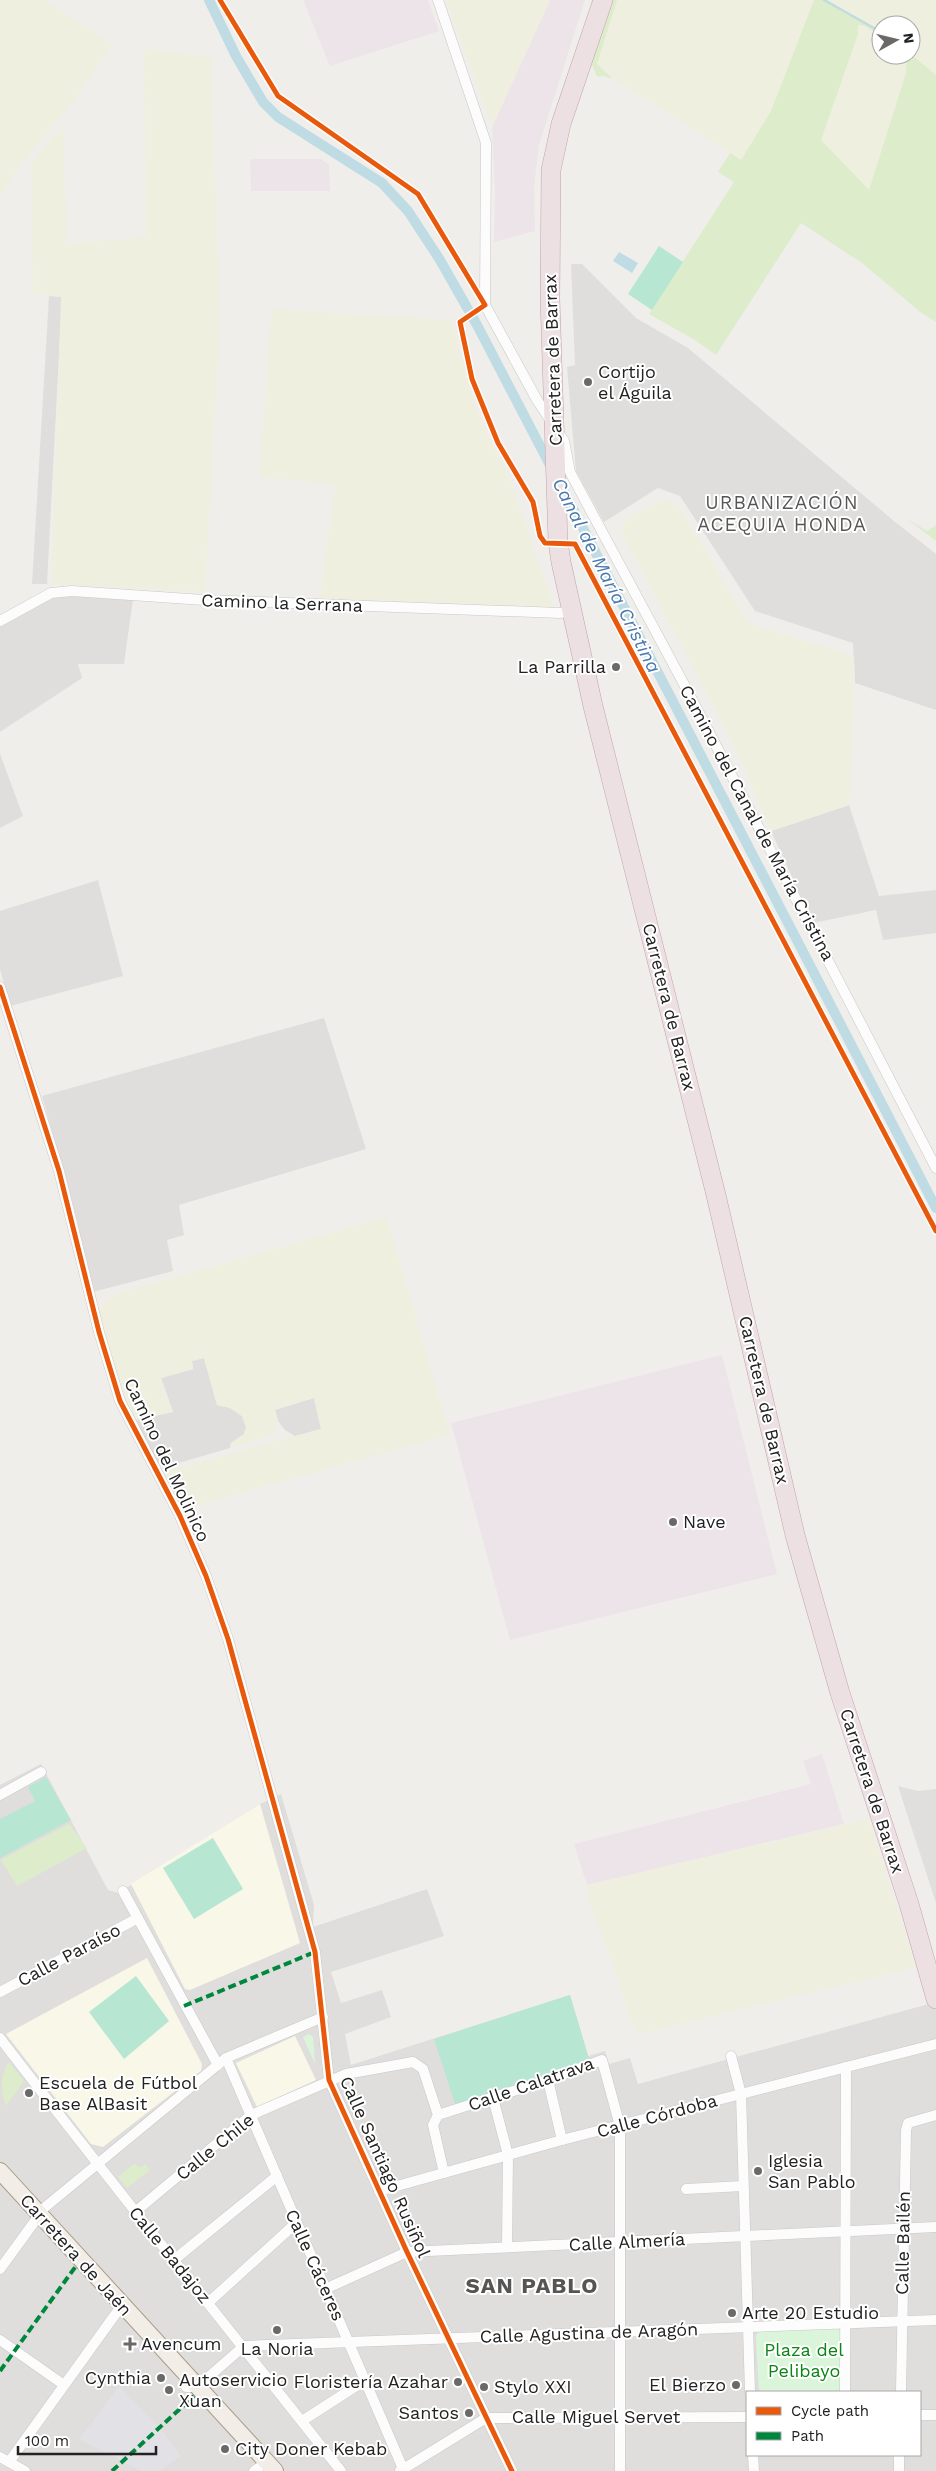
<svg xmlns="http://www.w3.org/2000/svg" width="936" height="2471" viewBox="0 0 936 2471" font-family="'Work Sans',sans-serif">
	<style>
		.residential { fill: #dfdedc; fill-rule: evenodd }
		.industrial { fill: #ede4e9 }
		.education { fill: #f8f7e8 }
		.farmland { fill: #efefdf }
		.grass { fill: #ddeccb }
		.park { fill: #daf5da }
		.pitch { fill: #b7e6d2 }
		.parking { fill: #e0dfde }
		.plaza { fill: #e2e1e5 }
		.water { fill: #bfdbe3 }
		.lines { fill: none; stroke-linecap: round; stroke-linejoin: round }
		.stream { stroke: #bfdbe3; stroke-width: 2.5 }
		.canal { stroke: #bfdbe3; stroke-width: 10 }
		.street-casing { stroke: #c9c8c7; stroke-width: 11 }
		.primary-casing { stroke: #a79c86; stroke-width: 18 }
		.highway-casing { stroke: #c5a2ac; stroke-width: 20 }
		.street { stroke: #fdfcfc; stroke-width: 10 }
		.primary { stroke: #f3ede7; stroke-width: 16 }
		.highway { stroke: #ece0e2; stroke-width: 19 }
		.quiet { stroke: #00873e; stroke-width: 4; stroke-dasharray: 8 4; stroke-linecap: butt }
		.cycleway-casing { stroke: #fff; stroke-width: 8 }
		.cycleway { stroke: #e8590c; stroke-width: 5 }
		.poi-dot { fill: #6a6968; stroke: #fff; stroke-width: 2 }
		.labels { text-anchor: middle; stroke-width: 4; stroke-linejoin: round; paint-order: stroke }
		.street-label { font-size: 18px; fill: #222; stroke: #fff }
		.poi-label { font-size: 18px; fill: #222; stroke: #fff; text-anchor: start }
		.park-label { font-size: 18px; fill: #0c8416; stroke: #fff }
		.neighbourhood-label { font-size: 19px; letter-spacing: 1px; fill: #555; stroke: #fff }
		.water-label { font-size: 19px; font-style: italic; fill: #4a7aab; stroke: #fff }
		.district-label { font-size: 22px; font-weight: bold; letter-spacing: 1px; fill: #555; stroke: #fff }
	</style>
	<rect width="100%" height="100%" fill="#f0eeeb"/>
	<g class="residential">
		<path d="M571,264H582L636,318L688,348L894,521L936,554V710L855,683L853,643L755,611L680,496L658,488L604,522L576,471L567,367L575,365Z"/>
		<path d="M49,296L62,297L47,584H32Z"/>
		<path d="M69,594L133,599L124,664H78L82,678L0,732V625L48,598Z"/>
		<path d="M0,754L23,816L0,828Z"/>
		<path d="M849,805L879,896L936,890V933L883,940L876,910L813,923L771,831Z"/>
		<path d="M98,880L123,976L10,1006L0,969V911Z"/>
		<path d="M324,1018L366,1149L179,1205L184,1235L167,1240L173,1271L93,1292L74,1208L42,1096Z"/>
		<path d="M204,1358L217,1405L230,1408L242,1416L246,1427L244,1434L231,1443L230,1448L165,1467V1462L158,1464L135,1420L173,1412L161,1378L193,1369L192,1361Z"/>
		<path d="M314,1398L321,1429L295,1436L285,1430L278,1421L275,1410Z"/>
		<path d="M41,1764L108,1890L118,1893L260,1804L281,1794L314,1905L313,1927L427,1889L444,1936L331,1972L341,2003L382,1990L391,2017L345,2034L351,2065L570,1995L588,2056L605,2051L609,2064L630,2058L638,2084L936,2002V2471H0V1785ZM747,2392H920V2455H747Z"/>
	</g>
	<g class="industrial">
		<path d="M303,0H428L439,31L330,66Z"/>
		<path d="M550,0H585L539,145L534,186L535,231L494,242L495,191L492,127Z"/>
		<path d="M250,159H321L329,165L330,191H251Z"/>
		<path d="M722,1355L777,1574L510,1640L451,1423Z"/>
		<path d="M822,1754L844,1824L587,1885L574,1844L811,1784L803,1761Z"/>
	</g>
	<g class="education">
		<path d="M260,1804L300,1943L190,1990L185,1989L131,1884Z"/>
		<path d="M147,1958L202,2064L201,2071L103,2147L91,2144L6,2034Z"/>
		<path d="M295,2036L316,2080L257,2107L236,2063Z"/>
	</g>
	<g class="farmland">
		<path d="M0,0H45L113,45L75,99L21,164L0,196Z"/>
		<path d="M446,0H550L492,127Z"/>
		<path d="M617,0H814L771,111L741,160L620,83L597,64Z"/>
		<path d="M827,0H936V75L911,54V25H881V33Z"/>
		<path d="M858,25L881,36V55H907L906,73L869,191L821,141L858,34Z"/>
		<path d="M144,49L211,57L220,322L205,592L51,584L61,297L33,294L31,162L63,125L67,244L146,237Z"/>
		<path d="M272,309L451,320L469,389L485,431L508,475L555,610L319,600L336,484L259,477Z"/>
		<path d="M663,500L672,503L682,511L747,620L757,626L838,651L854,658L855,683L849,805L771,831L734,745L623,535L622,527L629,517Z"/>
		<path d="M387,1217L450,1435L183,1509L165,1475L171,1470L321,1429L314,1398L275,1409L278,1421L273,1433L262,1439L230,1448L231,1443L244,1434L246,1427L242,1416L230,1408L217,1405L204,1358L192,1361L193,1369L161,1378L173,1412L135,1420L112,1360L99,1311L104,1301L116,1294Z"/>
		<path d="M869,1819L916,1967L640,2034L629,2018L621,1987L593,1913L587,1885Z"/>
	</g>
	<g class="grass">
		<path d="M612,0H617L597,64L613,79L603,76L597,77L591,62Z"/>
		<path d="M814,0H827L881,33V36L864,26L858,25V34L821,140L869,190L906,73L907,55L911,54L936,75V322L919,311L862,263L801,223L716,355L695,340L649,314L734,182L718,172L730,153L741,160L771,111Z"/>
		<path d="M906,518L927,531L936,525V541Z"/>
		<path d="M69,1824L87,1848L17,1886L1,1860Z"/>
		<path d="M9,2062L24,2081L6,2106C0,2092 0,2075 9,2062Z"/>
		<path d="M135,2163L139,2168L145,2164L150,2170L127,2188L118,2177Z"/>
	</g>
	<g class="park">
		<path d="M309,2034L313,2037L315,2064L303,2037Z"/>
		<path d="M837,2328L841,2332L840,2392H759L756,2337L758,2332Z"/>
	</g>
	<g class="pitch">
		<path d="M659,246L683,262L652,310L628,294Z"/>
		<path d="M46,1777L71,1820L0,1858V1819L35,1801L28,1787Z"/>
		<path d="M213,1838L243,1889L194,1919L163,1868Z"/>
		<path d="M136,1976L169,2021L124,2059L89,2012Z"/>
		<path d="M570,1995L590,2062L456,2107L434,2039Z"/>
	</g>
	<path class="parking" d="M898,1786L918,1791L936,1789V1903Z"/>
	<path class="plaza" d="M119,2386L159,2427L181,2456L160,2471H141L79,2439Z"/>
	<path class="water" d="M619,252L638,263L632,273L613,261Z"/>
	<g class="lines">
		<path class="stream" d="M824,0L881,32"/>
		<g class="canal">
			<path d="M209,0L236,56L263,102L278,117L382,183L408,211L440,260L477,325L552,469"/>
			<path d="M560,484L936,1208"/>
		</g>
		<defs>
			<g id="street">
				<path d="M438,0L486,143L485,305L537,400L564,441L570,472L686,688L936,1168"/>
				<path d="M0,621L51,593L72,591L204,600L560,613L571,611"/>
				<path d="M0,987L59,1171L99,1332L120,1401L180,1516L206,1576L228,1639L315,1952L329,2080L407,2252L512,2471"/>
				<path d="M0,1795L41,1772"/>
				<path d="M123,1891L218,2065"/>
				<path d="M0,1992L138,1918"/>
				<path d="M0,2038C112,2184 227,2327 341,2471"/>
				<path d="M731,2056L741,2094L750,2392"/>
				<path d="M226,2058L404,2471"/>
				<path d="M548,2080L562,2140"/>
				<path d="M493,2098L508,2155L507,2247"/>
				<path d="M438,2115L548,2080L602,2060L620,2126V2471"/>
				<path d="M686,2189L743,2186"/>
				<path d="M379,2191L562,2140L936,2044"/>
				<path d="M135,2212L251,2115L346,2074L413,2062L423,2069L438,2115L433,2125L444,2173"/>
				<path d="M175,2259L277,2176"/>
				<path d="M0,2269L35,2221L38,2213L226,2058L323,2017"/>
				<path d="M325,2289L407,2252L936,2227"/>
				<path d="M209,2302L296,2223"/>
				<path d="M0,2340L64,2385"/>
				<path d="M186,2387H197L244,2346L936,2320"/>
				<path d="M845,2392L846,2067"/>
				<path d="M901,2392L906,2130L908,2123L936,2115"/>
				<path d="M920,2415H936"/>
				<path d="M302,2421L364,2381"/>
				<path d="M753,2455L754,2471"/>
				<path d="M0,2457L25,2471"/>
				<path d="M9,2462L122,2305"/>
				<path d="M254,2471L267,2462"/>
				<path d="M400,2471L486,2418L747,2417"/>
				<path d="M899,2471V2455"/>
			</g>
			<path id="primary" d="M0,2171L275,2471"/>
			<path id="highway" d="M603,0L561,124L551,170L550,299L558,542L561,562L593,706L716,1195L795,1535L840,1693L909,1904L936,1999"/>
		</defs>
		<use href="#street" class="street-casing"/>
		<use href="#primary" class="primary-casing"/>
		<use href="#highway" class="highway-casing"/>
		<use href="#street" class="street"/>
		<use href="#primary" class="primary"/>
		<use href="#highway" class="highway"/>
		<g class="quiet">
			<path d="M184,2006L315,1952"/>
			<path d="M0,2371L76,2266"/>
			<path d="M112,2471L194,2396"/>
		</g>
		<defs>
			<g id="cycleway">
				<path d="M220,0L278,96L418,194L485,305L460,322L472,379L498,443L533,502L540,536L545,543L575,544L936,1231"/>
				<path d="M0,987L59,1171L99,1332L120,1401L180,1516L206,1576L228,1639L315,1952L329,2080L407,2252L512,2471"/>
			</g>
		</defs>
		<use href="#cycleway" class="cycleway-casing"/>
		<use href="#cycleway" class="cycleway"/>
	</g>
	<g class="poi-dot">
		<circle cx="588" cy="382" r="5"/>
		<circle cx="616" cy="667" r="5"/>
		<circle cx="673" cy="1522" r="5"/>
		<circle cx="29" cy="2093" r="5"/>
		<circle cx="758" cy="2171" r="5"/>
		<circle cx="732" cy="2313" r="5"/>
		<circle cx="277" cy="2330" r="5"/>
		<path d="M127.5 2336.5h5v5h5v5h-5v5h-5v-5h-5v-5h5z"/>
		<circle cx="161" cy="2378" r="5"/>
		<circle cx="458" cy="2382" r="5"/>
		<circle cx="736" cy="2385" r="5"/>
		<circle cx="484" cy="2387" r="5"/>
		<circle cx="169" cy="2390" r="5"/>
		<circle cx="469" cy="2413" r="5"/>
		<circle cx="225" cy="2449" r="5"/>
	</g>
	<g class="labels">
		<g class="street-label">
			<text transform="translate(553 360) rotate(-92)" y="6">Carretera de Barrax</text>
			<text transform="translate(282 603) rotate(2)" y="6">Camino la Serrana</text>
			<text transform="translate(757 823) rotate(62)" y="6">Camino del Canal de María Cristina</text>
			<text transform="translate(669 1007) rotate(76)" y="6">Carretera de Barrax</text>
			<text transform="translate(764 1400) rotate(77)" y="6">Carretera de Barrax</text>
			<text transform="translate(167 1460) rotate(65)" y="6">Camino del Molinico</text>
			<text transform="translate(872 1791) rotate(72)" y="6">Carretera de Barrax</text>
			<text transform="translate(69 1955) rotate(-28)" y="6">Calle Paraíso</text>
			<text transform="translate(531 2084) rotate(-19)" y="6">Calle Calatrava</text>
			<text transform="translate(657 2116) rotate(-15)" y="6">Calle Córdoba</text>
			<text transform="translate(215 2147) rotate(-39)" y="6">Calle Chile</text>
			<text transform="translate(385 2167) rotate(66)" y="6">Calle Santiago Rusiñol</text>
			<text transform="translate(627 2242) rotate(-3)" y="6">Calle Almería</text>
			<text transform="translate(903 2243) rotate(-89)" y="6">Calle Bailén</text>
			<text transform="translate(76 2255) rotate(48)" y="6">Carretera de Jaén</text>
			<text transform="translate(170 2255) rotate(51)" y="6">Calle Badajoz</text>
			<text transform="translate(315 2265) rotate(66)" y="6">Calle Cáceres</text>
			<text transform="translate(589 2333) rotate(-2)" y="6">Calle Agustina de Aragón</text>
			<text x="596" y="2423">Calle Miguel Servet</text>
		</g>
		<g class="poi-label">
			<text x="598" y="378">Cortijo<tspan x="598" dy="21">el Águila</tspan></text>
			<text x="606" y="673" text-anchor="end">La Parrilla</text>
			<text x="683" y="1528">Nave</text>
			<text x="39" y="2089">Escuela de Fútbol<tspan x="39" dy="21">Base AlBasit</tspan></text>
			<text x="768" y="2167">Iglesia<tspan x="768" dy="21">San Pablo</tspan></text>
			<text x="742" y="2319">Arte 20 Estudio</text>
			<text x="141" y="2350">Avencum</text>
			<text x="277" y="2355" text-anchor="middle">La Noria</text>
			<text x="151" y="2384" text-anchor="end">Cynthia</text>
			<text x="179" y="2386">Autoservicio<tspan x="179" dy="21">Xuan</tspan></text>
			<text x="448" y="2388" text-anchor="end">Floristería Azahar</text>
			<text x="726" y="2391" text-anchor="end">El Bierzo</text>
			<text x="494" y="2393">Stylo XXI</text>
			<text x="459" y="2419" text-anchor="end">Santos</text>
			<text x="235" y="2455">City Doner Kebab</text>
		</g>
		<g class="park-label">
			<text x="804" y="2356">Plaza del<tspan x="804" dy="21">Pelibayo</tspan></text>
		</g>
		<g class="neighbourhood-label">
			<text x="782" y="509">URBANIZACIÓN<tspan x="782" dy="22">ACEQUIA HONDA</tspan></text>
		</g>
		<g class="water-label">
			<text transform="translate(607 575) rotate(63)" y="7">Canal de María Cristina</text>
		</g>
		<g class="district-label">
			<text x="532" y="2293">SAN PABLO</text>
		</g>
	</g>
	<rect x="746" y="2391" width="175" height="65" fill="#ffffff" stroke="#a7a7a7"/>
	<rect x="756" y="2407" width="25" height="8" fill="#e8590c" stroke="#a7a7a7"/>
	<text x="791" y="2416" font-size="15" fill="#222222">Cycle path</text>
	<rect x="756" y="2432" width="25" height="8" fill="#00873e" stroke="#a7a7a7"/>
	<text x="791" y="2441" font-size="15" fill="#222222">Path</text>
	<g transform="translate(896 40) rotate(82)"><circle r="24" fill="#ffffff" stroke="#a7a7a7"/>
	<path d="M0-4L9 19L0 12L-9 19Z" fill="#6a6968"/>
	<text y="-8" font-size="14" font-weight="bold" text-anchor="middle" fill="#222222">N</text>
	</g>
	<path d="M18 2446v8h138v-8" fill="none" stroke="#222222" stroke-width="2.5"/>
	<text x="25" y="2446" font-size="15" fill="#222222" stroke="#ffffff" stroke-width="4" paint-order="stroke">100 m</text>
</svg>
